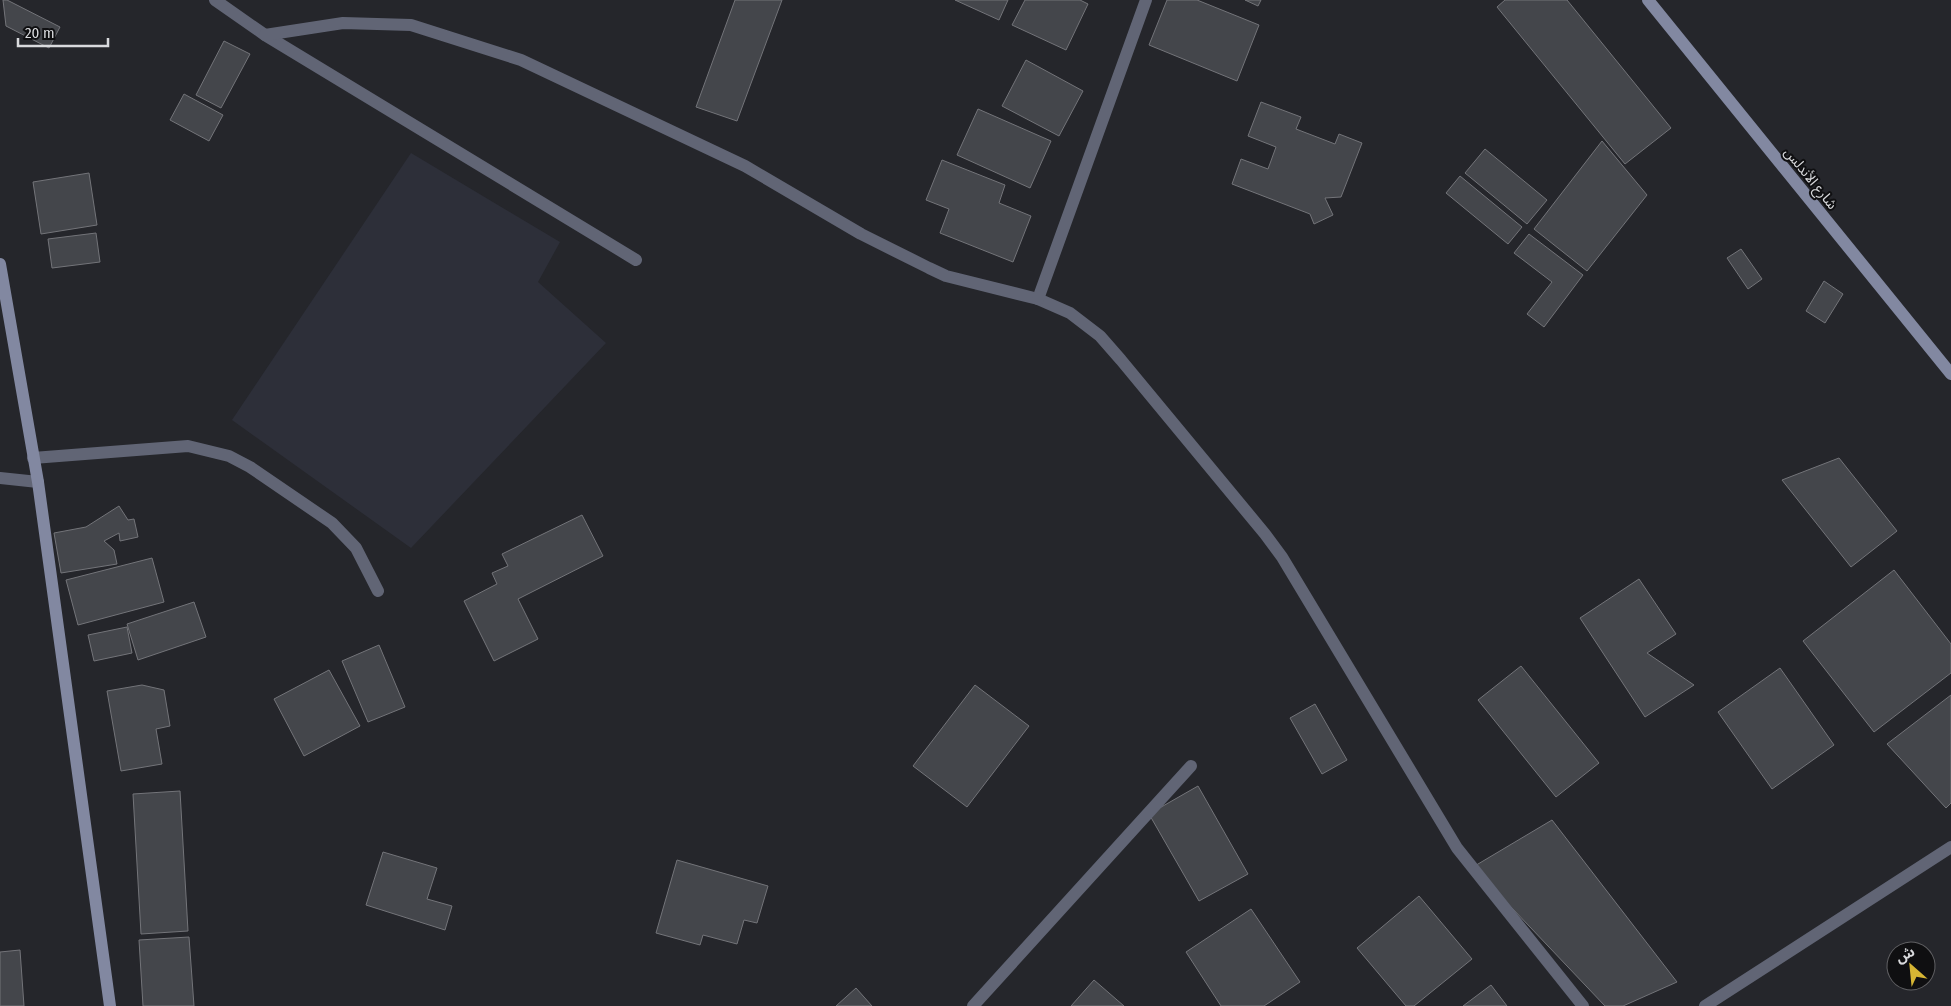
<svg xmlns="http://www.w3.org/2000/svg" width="1951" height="1006" viewBox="0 0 1951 1006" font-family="'Fira Sans Condensed','Noto Sans Arabic',sans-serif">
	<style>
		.built { fill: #2d2f39 }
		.building { fill: #44464b; stroke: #737479 }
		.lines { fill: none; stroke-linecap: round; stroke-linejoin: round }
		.street { stroke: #616575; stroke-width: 12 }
		.secondary { stroke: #8288a1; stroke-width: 12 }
		.labels { text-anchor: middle; stroke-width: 4; stroke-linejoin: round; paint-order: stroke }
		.street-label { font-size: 14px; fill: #d9dadd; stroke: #0f0f11 }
	</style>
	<rect width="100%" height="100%" fill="#25262b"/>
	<path class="built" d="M411,153L560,242L538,282L606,343L411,548L232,420Z"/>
	<g class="building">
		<path d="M3,0H7L60,27L49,48L6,26Z"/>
		<path d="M735,0H782L737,121L696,107Z"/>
		<path d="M955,0H1008L999,20Z"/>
		<path d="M1025,0H1080L1088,4L1066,50L1012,25Z"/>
		<path d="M1167,0H1197L1259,25L1237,81L1149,45Z"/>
		<path d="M1245,0H1261L1258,6Z"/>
		<path d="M1505,0H1567L1671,128L1625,164L1497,7Z"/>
		<path d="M224,41L250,54L221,108L196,95Z"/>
		<path d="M1026,60L1083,91L1059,136L1002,106Z"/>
		<path d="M184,94L223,115L209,141L170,120Z"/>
		<path d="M1261,102L1301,117L1296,129L1335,144L1339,134L1362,143L1341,197L1325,198L1333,215L1314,224L1310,214L1232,184L1241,159L1268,169L1276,147L1248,136Z"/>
		<path d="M978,109L1051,141L1030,188L957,155Z"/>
		<path d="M1602,141L1647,195L1587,271L1534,229Z"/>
		<path d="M1485,149L1547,200L1527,224L1465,173Z"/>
		<path d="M942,160L1005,185L999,203L1031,216L1013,262L940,233L949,209L926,200Z"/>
		<path d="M89,173L97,225L41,234L33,182Z"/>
		<path d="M1460,176L1522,227L1508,244L1446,193Z"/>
		<path d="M96,233L100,262L52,268L48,239Z"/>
		<path d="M1529,234L1583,275L1544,327L1527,314L1552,282L1514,253Z"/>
		<path d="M1741,249L1762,279L1748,289L1727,258Z"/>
		<path d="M1824,281L1843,294L1825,323L1806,311Z"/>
		<path d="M1839,458L1897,531L1851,567L1782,480Z"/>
		<path d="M119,506L128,520L134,519L138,537L120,541L119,533L104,541L114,550L117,564L61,573L54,533L86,527Z"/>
		<path d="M582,515L603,556L518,599L538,639L494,661L464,601L497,584L492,573L508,566L502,554Z"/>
		<path d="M152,558L164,602L78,625L66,580Z"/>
		<path d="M1894,570L1951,644V673L1874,732L1803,641Z"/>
		<path d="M1639,579L1676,634L1647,653L1694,685L1645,717L1580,618Z"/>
		<path d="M194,602L206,637L138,660L127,624Z"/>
		<path d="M127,627L132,653L94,661L88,635Z"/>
		<path d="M379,645L405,707L368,722L342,661Z"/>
		<path d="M1521,666L1599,763L1556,797L1478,700Z"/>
		<path d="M1780,668L1834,745L1772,789L1718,712Z"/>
		<path d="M329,670L360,726L304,756L274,699Z"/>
		<path d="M142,685L164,690L170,726L156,729L162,764L121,771L107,691Z"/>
		<path d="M975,685L1029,726L967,807L913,766Z"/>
		<path d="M1951,695V803L1946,808L1887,744Z"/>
		<path d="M1315,704L1347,760L1322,774L1290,718Z"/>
		<path d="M1198,786L1248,874L1199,901L1149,814Z"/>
		<path d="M180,791L188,931L141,934L133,794Z"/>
		<path d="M1552,820L1677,982L1623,1006H1605L1473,867Z"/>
		<path d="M383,852L437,868L427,899L452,906L445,930L366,905Z"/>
		<path d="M677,860L768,886L757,923L744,920L737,944L703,935L700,945L656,933Z"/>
		<path d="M1419,896L1472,959L1414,1006H1406L1357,948Z"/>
		<path d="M1251,909L1300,982L1264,1006H1221L1186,952Z"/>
		<path d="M189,937L194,1006H143L139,940Z"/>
		<path d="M20,950L24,1006H0V952Z"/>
		<path d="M1094,980L1124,1006H1071Z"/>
		<path d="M1491,985L1507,1006H1463Z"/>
		<path d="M856,988L872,1006H836Z"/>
	</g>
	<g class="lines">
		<g class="street">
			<path d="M215,0L265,35L636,260"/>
			<path d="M265,35L343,23L411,25L521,60L745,166L861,234L929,268L946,276L1038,299L1070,313L1100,336L1121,360L1265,534L1282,557L1457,848L1583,1006"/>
			<path d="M1038,299L1146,0"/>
			<path d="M33,458L188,446L229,456L250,467L332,523L356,548L378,591"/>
			<path d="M0,478L38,482"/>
			<path d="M973,1006L1191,766"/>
			<path d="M1705,1006L1951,847"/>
		</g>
		<g class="secondary">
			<path d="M1648,0L1951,374"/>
			<path d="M0,264L38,482L110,1006"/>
		</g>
	</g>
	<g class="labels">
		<g class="street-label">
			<text transform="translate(1811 178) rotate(51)" y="5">شارع الأندلس</text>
		</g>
	</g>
	<g transform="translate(1911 966) rotate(333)"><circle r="24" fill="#0f0f11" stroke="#606063"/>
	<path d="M0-4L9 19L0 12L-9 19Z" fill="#d6b534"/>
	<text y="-8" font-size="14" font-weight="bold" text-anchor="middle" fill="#d9dadd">ش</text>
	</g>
	<path d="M18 38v8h90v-8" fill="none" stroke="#d9dadd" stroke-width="2.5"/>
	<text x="25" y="38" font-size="15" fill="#d9dadd" stroke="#0f0f11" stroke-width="4" paint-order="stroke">20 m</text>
</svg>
